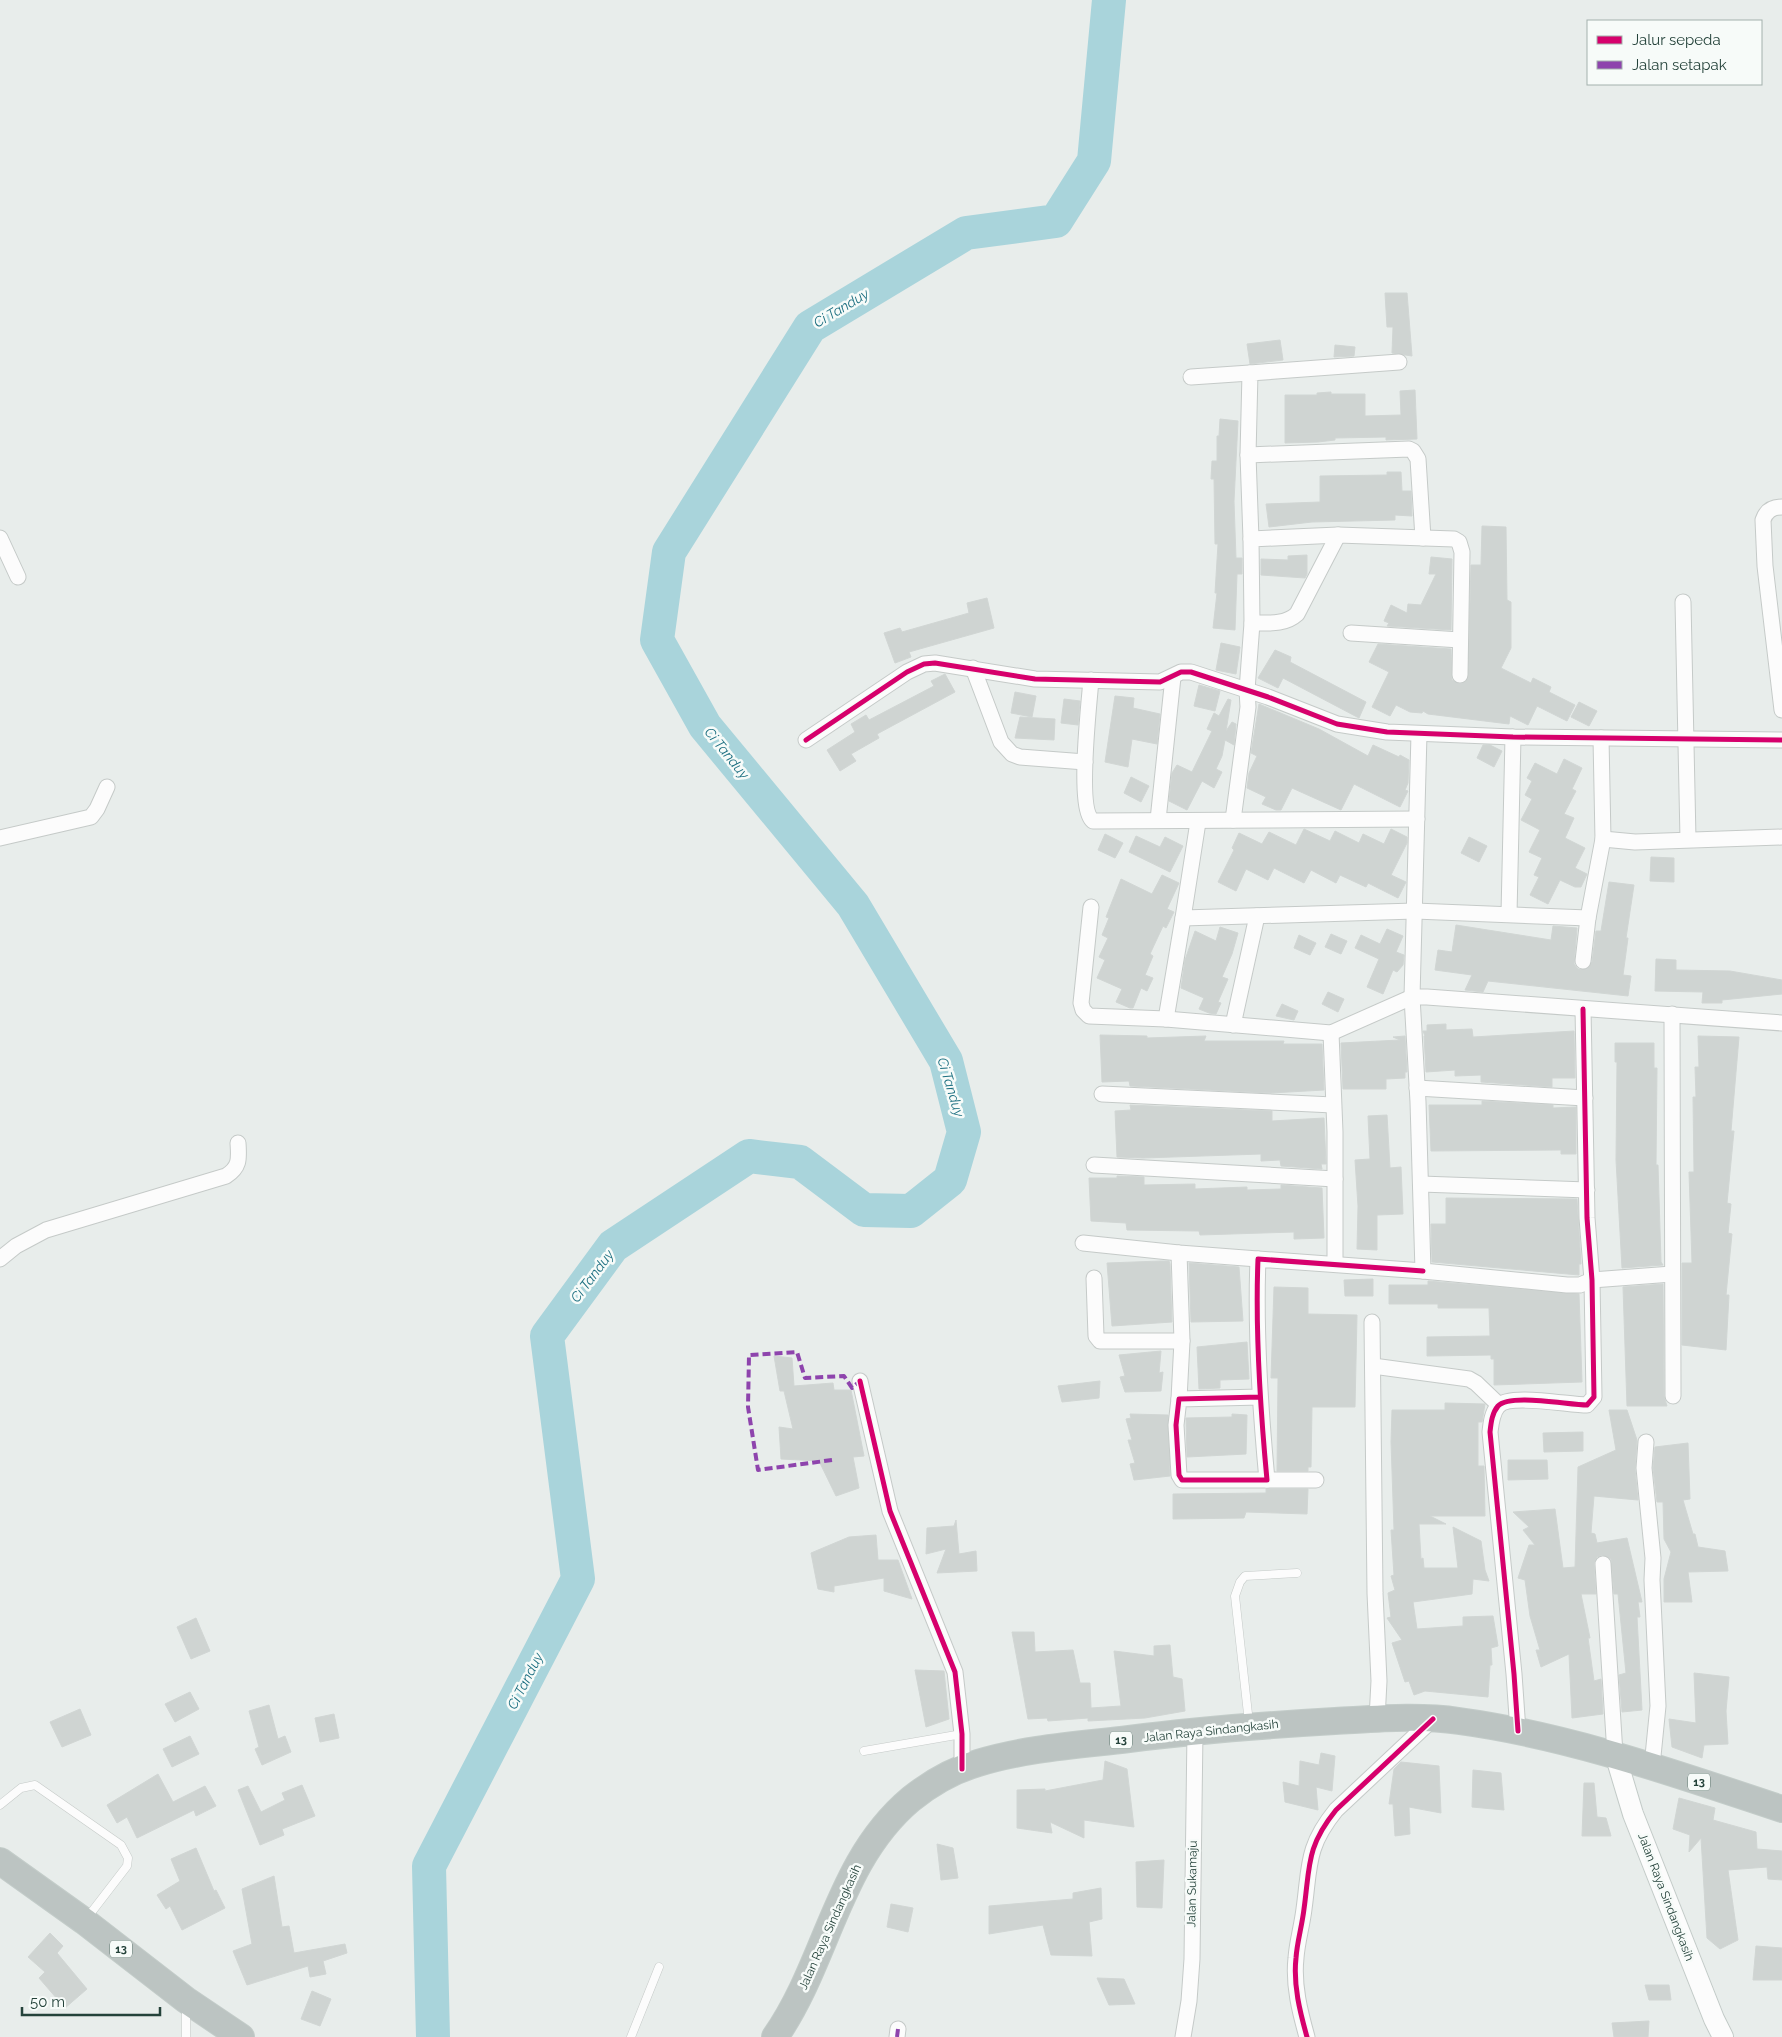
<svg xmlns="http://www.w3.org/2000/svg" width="1782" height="2037" viewBox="0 0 1782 2037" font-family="Raleway,sans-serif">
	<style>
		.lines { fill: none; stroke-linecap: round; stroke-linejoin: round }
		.river { stroke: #a9d4db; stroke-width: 34 }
		.building { fill: #cfd4d2; stroke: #d1d6d4 }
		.lane-casing { stroke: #c5cac8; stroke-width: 9 }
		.street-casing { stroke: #c5cac8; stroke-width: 17 }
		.secondary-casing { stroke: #c3cbc8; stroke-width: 22 }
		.highway-casing { stroke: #c3ccc9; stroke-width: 28 }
		.lane { stroke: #fcfcfc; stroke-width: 8 }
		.street { stroke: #fcfcfc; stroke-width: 15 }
		.secondary { stroke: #fcfcfc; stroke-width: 20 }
		.highway { stroke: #bcc4c2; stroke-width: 26 }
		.quiet { stroke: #8e44ad; stroke-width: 4; stroke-dasharray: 8 4; stroke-linecap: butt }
		.cycleway-casing { stroke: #f7fbf9; stroke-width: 8 }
		.cycleway { stroke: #d6006c; stroke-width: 5 }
		.labels { text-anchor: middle; stroke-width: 5; stroke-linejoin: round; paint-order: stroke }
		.shield { fill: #f7fbf9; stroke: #637a73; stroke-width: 1 }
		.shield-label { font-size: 11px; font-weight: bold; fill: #24423a }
		.street-label { font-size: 12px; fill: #24423a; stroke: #f7fbf9 }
		.water-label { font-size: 14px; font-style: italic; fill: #1c6f80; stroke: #f7fbf9 }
	</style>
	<rect width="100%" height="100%" fill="#e8edeb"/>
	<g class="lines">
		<path class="river" d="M433,2037L429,1866L578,1579L547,1336L613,1246L749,1156L800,1162L864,1210L911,1211L950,1180L964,1132L946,1061L853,905L705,726L657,640L669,552L810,327L966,233L1056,221L1094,161L1109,0"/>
	</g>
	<g class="building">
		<path d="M1385,293H1407L1412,356L1392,353L1393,327H1387Z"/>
		<path d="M1280,340L1283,360L1250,364L1247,344Z"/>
		<path d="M1335,345L1355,347L1354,356L1334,357Z"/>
		<path d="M1415,390L1417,439L1386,440V437L1335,438V440L1318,442L1285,443V395H1317V393L1331,392V394H1365V416L1401,415L1400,391Z"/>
		<path d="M1220,419L1238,421L1234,501L1236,558H1242V574H1237L1235,630L1213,628L1217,593H1215L1218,544H1215L1214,479H1211L1212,461H1217V436H1219Z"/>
		<path d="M1387,472H1401L1402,491H1411L1412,516L1395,515V520L1312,522L1269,527L1266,504L1320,502V476L1387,475Z"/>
		<path d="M1482,526L1506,527L1507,600L1511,602V648L1501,668L1531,683L1533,678L1551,687L1549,692L1575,705L1567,721L1537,706L1528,725L1510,716L1509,724L1428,714L1423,711L1422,713L1410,712L1396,705L1390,716L1372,707L1389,672L1369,662L1378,644L1451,649L1452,680L1460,684L1468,679L1471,565H1481Z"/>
		<path d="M1307,555V574L1305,578L1261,575V559L1288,560V556Z"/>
		<path d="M1431,557L1452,559L1451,630L1387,626L1389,623L1384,621L1391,605L1407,613L1408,604L1421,605L1436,574H1429Z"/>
		<path d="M987,598L994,628L909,652L911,657L895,663L884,633L900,628L902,632L969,613L967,603Z"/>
		<path d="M1221,643L1240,647L1236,674L1216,670Z"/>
		<path d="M1275,650L1291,657L1290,662L1366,702L1359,718L1283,678L1278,688L1258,678Z"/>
		<path d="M945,674L955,692L877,734L879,738L851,754L856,761L840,771L827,750L855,732L851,724L866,715L869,720L934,686L931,681Z"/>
		<path d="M1199,685L1220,691L1215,711L1194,706Z"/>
		<path d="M1015,692L1036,696L1032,717L1011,713Z"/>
		<path d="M1115,696L1134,698L1133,708L1160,714L1157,744L1132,739L1128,767L1105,762Z"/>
		<path d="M1064,699L1080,701L1078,725L1061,723Z"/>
		<path d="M1228,699L1231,700L1226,731L1232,722L1236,724L1234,745L1225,740L1222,756L1216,769L1222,772L1214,788L1202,781L1187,810L1169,801L1172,773L1177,765L1192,772L1212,731L1207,729L1214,713L1219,716Z"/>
		<path d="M1579,702L1597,711L1589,726L1571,717Z"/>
		<path d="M1259,704L1319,729L1368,756L1373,745L1399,757L1400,755L1409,760L1408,783L1405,790L1408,791L1400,807L1354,784L1341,810L1292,788L1281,810H1276L1262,804L1266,797L1247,788L1249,773L1257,756L1251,753Z"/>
		<path d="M1020,717L1055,719L1054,740L1015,738Z"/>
		<path d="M1483,745H1490L1502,751L1494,767L1477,758Z"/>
		<path d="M1564,759L1582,768L1572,789L1576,791L1564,814L1574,818L1565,838L1585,848L1575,868L1587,874L1581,887H1575L1560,880L1548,904L1530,895L1539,877L1534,875L1542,858L1529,852L1540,830L1521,820L1532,799L1525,795L1532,781L1527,778L1535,763L1557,774Z"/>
		<path d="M1131,777L1149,786L1141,802L1124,793Z"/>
		<path d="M1304,829L1330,841L1335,831L1359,843L1363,834L1384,844L1391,829L1407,837V843L1391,875L1406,882L1398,898L1368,883L1366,887L1340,875L1336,883L1311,870L1304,883L1274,868L1268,880L1246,869L1236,891L1218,882L1234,850L1232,848L1239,833L1262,844L1269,832L1296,845Z"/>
		<path d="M1105,834L1123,843L1115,858L1098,850Z"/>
		<path d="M1136,836L1160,847L1165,837L1183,846L1170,872L1129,852Z"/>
		<path d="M1469,837L1487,846L1479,862L1461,853Z"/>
		<path d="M1651,857L1674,858V882L1650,881Z"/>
		<path d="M1162,875L1179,883L1167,909L1174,912L1166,928L1163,926L1150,954L1153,956L1145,975L1153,978L1147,991L1141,988L1133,1008H1130L1116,1002L1122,989L1097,978L1105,960L1099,957L1108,938L1102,935L1109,918L1106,917L1121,879L1152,894Z"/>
		<path d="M1609,882L1634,885L1626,938H1628L1623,975L1631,976L1628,996L1488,981L1483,992L1465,990L1472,975L1435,970L1438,950L1452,952L1456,925L1551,940L1553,926L1577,928L1574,964L1578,969H1587L1592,962L1596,931H1601Z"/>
		<path d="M1220,927L1238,933L1232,954L1222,977L1228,979L1218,1002L1221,1003L1216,1014L1209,1013L1199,1009L1204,998L1181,988L1185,960L1195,931L1216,941Z"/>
		<path d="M1387,929L1403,936L1396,952L1404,955L1403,965L1397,972L1393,970L1383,994L1367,987L1379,959L1355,948L1361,935L1380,944Z"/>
		<path d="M1331,934L1347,941L1341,954L1325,947Z"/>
		<path d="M1299,935L1316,943L1310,955L1294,948Z"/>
		<path d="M1656,959L1676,960V970L1730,971L1782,980V994L1722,1000V1003H1702L1703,992L1655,991Z"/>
		<path d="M1328,992L1344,999L1338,1012L1322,1004Z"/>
		<path d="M1282,1004L1298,1011L1294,1020L1276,1016Z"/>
		<path d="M1446,1024V1030L1472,1029L1473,1037L1574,1031L1575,1078H1552V1087L1481,1082V1075L1455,1076V1070L1426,1072L1424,1036H1425L1423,1031H1427V1025Z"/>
		<path d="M1100,1035L1147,1036V1038L1206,1036L1204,1041H1284L1283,1044H1322L1324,1090L1271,1093L1130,1086L1129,1081L1102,1082Z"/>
		<path d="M1405,1036L1407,1072H1405V1078L1386,1079V1089H1343L1341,1043L1400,1040L1393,1037Z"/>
		<path d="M1698,1036L1739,1037L1731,1131H1734L1727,1203L1731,1204L1728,1233L1732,1234L1726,1295H1729L1726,1350L1682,1345V1263H1692L1689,1172H1694L1693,1097H1696L1695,1067H1699Z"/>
		<path d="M1615,1043H1654V1068H1657L1656,1165H1658L1661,1262L1663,1265L1622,1268L1616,1160L1617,1062H1615Z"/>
		<path d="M1482,1101L1553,1105V1108L1576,1107V1154H1561V1150L1431,1151L1429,1105H1482Z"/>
		<path d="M1130,1105L1272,1111V1121L1324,1118L1326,1164H1321L1322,1169L1281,1166L1280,1160L1261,1161V1154L1143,1158L1117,1157L1115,1111L1131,1110Z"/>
		<path d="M1387,1115L1390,1168L1401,1167L1403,1214L1377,1215V1250L1357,1249L1358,1206L1355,1160L1370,1159L1368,1116Z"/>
		<path d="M1117,1176L1144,1177V1185L1195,1184V1189L1247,1187V1190L1281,1189V1185L1322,1188L1324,1238L1294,1239V1232L1200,1235L1199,1231L1127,1230L1126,1223L1091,1221L1089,1178H1117Z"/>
		<path d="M1446,1198L1577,1199L1581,1264H1579V1275L1432,1262L1431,1224H1446Z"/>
		<path d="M1161,1261H1169L1170,1264L1172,1322L1112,1326L1107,1263Z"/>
		<path d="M1189,1263L1239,1267L1243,1321L1191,1322Z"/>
		<path d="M1373,1279V1296H1345L1344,1280Z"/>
		<path d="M1428,1281L1579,1294L1582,1382L1494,1385V1359H1491V1355L1427,1356V1337L1490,1336L1489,1308H1438V1304H1389V1285H1428Z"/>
		<path d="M1663,1284L1664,1396L1667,1406H1627L1623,1287Z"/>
		<path d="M1274,1287L1308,1288V1314L1357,1315L1355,1407H1312L1311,1467H1308V1471H1277L1278,1378H1271Z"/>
		<path d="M1247,1342L1249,1379L1220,1380V1388L1199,1389L1197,1347Z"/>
		<path d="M1161,1351L1159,1373L1163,1372L1161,1391L1125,1392L1120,1377L1125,1376L1119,1355Z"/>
		<path d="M774,1356L792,1358L794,1386L833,1383L834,1390H851L864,1456L853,1457L859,1488L836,1496L819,1461L781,1459L779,1427L793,1429L784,1391H780Z"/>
		<path d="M1100,1381L1099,1398L1062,1402L1058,1386Z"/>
		<path d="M1445,1403L1485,1404L1482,1422H1478V1466H1484L1485,1516H1430L1446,1524H1419L1421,1559L1423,1558L1424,1568H1458L1453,1527L1481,1541L1485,1570L1489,1581L1473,1579L1472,1594L1413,1602L1417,1629L1463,1626V1617L1493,1616L1498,1646L1491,1648L1492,1665H1490L1488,1697L1425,1691L1414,1695L1409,1681L1405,1682L1392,1643L1402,1640L1387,1618L1391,1617L1388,1593L1395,1590L1391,1576L1394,1575L1391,1530H1394L1391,1442L1392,1410H1445Z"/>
		<path d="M1609,1410H1627L1637,1440L1635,1469L1638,1500L1594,1496L1591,1533L1595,1534L1597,1543L1627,1538L1642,1602H1638L1640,1617H1637L1642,1710L1622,1712L1619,1675L1626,1673L1618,1594H1614L1611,1559L1602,1555L1597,1557L1594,1564L1596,1594H1581L1590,1638H1588L1594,1681L1601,1679L1603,1714L1572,1718L1569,1654L1541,1667L1536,1650H1540L1530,1616L1525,1580L1518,1578L1529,1545H1535L1523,1530L1529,1527L1513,1512L1555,1509L1563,1568L1575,1567L1578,1467L1616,1450Z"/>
		<path d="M1130,1414L1168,1415L1170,1476L1134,1480L1130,1464L1135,1463L1128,1440H1132L1126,1419L1131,1418Z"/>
		<path d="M1232,1414L1247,1415L1246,1454L1187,1457L1186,1418L1232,1417Z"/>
		<path d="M1583,1432V1451L1544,1452L1543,1433Z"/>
		<path d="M1688,1443L1690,1499L1683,1500L1693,1534H1695L1698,1547L1725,1551L1728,1571L1688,1572L1692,1602H1664V1579L1671,1552L1664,1539L1663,1502H1657L1653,1468L1655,1447Z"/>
		<path d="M1508,1460H1547L1548,1479L1508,1480Z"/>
		<path d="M1266,1489H1308L1307,1514L1246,1512L1244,1518L1173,1519V1494L1266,1493Z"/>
		<path d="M956,1520L959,1554L976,1551L977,1571L937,1573L946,1549L926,1554L927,1528L954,1526Z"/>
		<path d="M876,1535L878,1560H898L912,1599L884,1591V1578L834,1586V1592L818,1589L811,1553L849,1537Z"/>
		<path d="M196,1618L210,1651L191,1659L177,1627Z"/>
		<path d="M1012,1632H1034L1035,1652L1073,1650L1080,1683H1090L1091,1708L1121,1706L1114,1651L1154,1656V1646L1170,1645L1173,1677L1182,1679L1185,1711L1145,1718L1088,1721V1718L1048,1721L1047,1718L1028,1719Z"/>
		<path d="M915,1670L944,1671L949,1719L926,1727Z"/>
		<path d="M1694,1673L1729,1677L1726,1711L1728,1744L1704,1745L1702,1758L1672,1747L1669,1719L1696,1723Z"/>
		<path d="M190,1692L199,1709L175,1722L165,1704Z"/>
		<path d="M269,1705L278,1739L285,1736L291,1752L262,1765L255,1749L259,1747L249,1711Z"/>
		<path d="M80,1709L91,1735L62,1747L50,1722Z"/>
		<path d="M334,1714L339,1738L320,1742L315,1718Z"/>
		<path d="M190,1736L199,1754L172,1767L163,1749Z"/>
		<path d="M1321,1753L1335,1756L1332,1791L1316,1787L1318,1810L1285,1802L1283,1782L1299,1786L1300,1761L1319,1765Z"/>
		<path d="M1105,1761L1127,1769L1134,1827L1084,1820V1838L1050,1822L1052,1833L1017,1828V1790L1045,1789V1791L1103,1780Z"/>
		<path d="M1401,1762L1439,1766L1441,1813L1409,1807L1410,1834L1395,1836L1393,1804H1389L1394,1769Z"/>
		<path d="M1473,1770L1501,1773L1504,1810L1472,1807Z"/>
		<path d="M158,1774L173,1802L205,1786L216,1806L196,1816L194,1810L137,1838L127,1817L117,1823L107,1805Z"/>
		<path d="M1584,1783H1594L1597,1817L1606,1818L1611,1836H1582Z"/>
		<path d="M302,1785L315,1816L282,1829L284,1835L260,1845L238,1790L248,1786L261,1812L285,1800L282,1793Z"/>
		<path d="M1679,1798L1715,1808L1713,1820L1756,1832L1757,1849L1782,1851V1880L1768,1879L1767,1867L1728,1870L1738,1940L1720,1949L1707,1938L1701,1838L1689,1852L1690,1835L1673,1829Z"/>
		<path d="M937,1844L953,1848L958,1878L941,1880Z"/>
		<path d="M196,1848L214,1891L216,1890L225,1908L182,1930L170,1906L166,1909L157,1895L180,1881L171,1859Z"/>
		<path d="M1164,1860L1162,1908L1137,1907L1136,1862Z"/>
		<path d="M274,1876L282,1927L289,1926L294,1953L345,1944L347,1953L323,1961L326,1974L310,1977L308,1966L247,1985L233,1951L252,1944L242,1889Z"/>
		<path d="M1101,1888L1102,1919L1089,1922L1092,1956L1051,1955L1043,1925L989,1934V1906L1073,1899V1893Z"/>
		<path d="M891,1904L913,1908L908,1932L887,1927Z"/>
		<path d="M50,1933L63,1946L57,1953L87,1989L65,2008L39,1978L45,1972L28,1957Z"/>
		<path d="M1756,1946L1782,1948V1980H1753Z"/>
		<path d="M1097,1978L1124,1979L1135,2004L1109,2005Z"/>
		<path d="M1645,1985H1669L1671,2000H1649Z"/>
		<path d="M312,1991L331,1999L320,2026L301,2019Z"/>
		<path d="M1649,2021L1648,2037H1614L1612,2023Z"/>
	</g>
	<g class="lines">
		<defs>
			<g id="lane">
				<path d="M1249,1723L1235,1596L1240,1582L1245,1576L1297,1573"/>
				<path d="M864,1751L962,1734"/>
				<path d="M0,1805L21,1788L35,1785L121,1845L128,1858L127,1866L87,1918"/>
				<path d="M186,2037V2007"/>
				<path d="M631,2037L659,1967"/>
			</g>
			<g id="street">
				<path d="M1191,377L1250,373"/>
				<path d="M1248,455L1409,449L1413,451L1418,459L1423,538"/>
				<path d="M1782,507C1772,507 1766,511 1763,520L1765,566L1782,710"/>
				<path d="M0,538L18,577"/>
				<path d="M1251,539L1248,455L1250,373L1399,362"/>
				<path d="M1683,602L1688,839"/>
				<path d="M1252,623C1268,623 1285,625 1297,614L1338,535"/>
				<path d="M1351,633L1460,640"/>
				<path d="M973,668L1001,742L1012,754L1020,757L1085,762"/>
				<path d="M1091,680C1089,704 1077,809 1093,821L1417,819"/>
				<path d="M1419,734L1412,997L1418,1102L1423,1271L1567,1285H1580L1592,1280L1672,1274"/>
				<path d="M806,740L907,672L924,664L935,663L1035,679L1160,682L1181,672H1191L1268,697L1337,724L1387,732L1513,737L1782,740"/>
				<path d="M1158,820L1173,677"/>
				<path d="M1233,820L1248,707L1247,690L1252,623L1251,539L1338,535L1454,539L1459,542L1462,552L1460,675"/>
				<path d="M1198,822L1183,918L1415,911L1588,918L1603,839L1601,738"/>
				<path d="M0,838L91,817L97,809L107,787"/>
				<path d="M1603,839L1635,842L1782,837"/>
				<path d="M1091,907L1081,1003L1083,1010L1089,1016L1166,1019L1331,1033L1412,997H1427L1782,1023"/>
				<path d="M1509,914L1513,737"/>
				<path d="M1583,961L1588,918"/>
				<path d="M1672,1014L1673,1396"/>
				<path d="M1166,1019L1183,918"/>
				<path d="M1233,1025L1257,916"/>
				<path d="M1331,1033L1335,1132V1263"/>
				<path d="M1417,1088L1585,1098"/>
				<path d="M1102,1094L1333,1105"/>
				<path d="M1094,1165L1335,1179"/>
				<path d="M1421,1184L1587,1190"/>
				<path d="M1083,1243L1179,1253L1258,1259"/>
				<path d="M0,1259L16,1246L46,1230L226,1176C240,1167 239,1159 238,1143"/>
				<path d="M1094,1278L1096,1336L1100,1341H1182"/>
				<path d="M1372,1322L1375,1593L1379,1681L1377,1719"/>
				<path d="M1373,1366L1469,1379L1476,1383L1499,1405"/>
				<path d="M860,1381L890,1511L955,1672L962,1734V1769"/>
				<path d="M1260,1397L1179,1399L1176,1425L1179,1475L1182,1480H1267C1260,1406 1255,1332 1258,1259L1423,1271"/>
				<path d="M1179,1399L1182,1341L1179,1253"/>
				<path d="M1646,1442L1644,1468L1653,1558L1652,1580L1658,1706L1652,1766"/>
				<path d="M1267,1480H1316"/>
				<path d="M1603,1564L1615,1754"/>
				<path d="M1518,1731L1514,1674L1490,1432C1491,1423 1492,1413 1498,1406C1510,1393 1568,1405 1587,1405L1594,1397L1592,1280L1587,1218L1583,1009"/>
				<path d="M897,2037L898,2029"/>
				<path d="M1183,2037L1189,2001L1192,1959L1195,1731"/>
				<path d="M1307,2037C1300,2012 1293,1985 1296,1958C1297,1942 1302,1926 1304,1909C1310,1866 1306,1847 1336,1810L1433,1719"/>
			</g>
			<path id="secondary" d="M1615,1754L1633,1814L1714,2019L1723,2037"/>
			<g id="highway">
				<path d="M0,1861L84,1921L186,2000L241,2037"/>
				<path d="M775,2037C828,1961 837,1861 911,1799C931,1783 954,1770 978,1763C1027,1748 1079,1745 1129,1739C1198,1730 1266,1725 1335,1721C1375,1719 1418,1715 1459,1721C1570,1736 1676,1774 1782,1809"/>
			</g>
		</defs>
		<use href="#lane" class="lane-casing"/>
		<use href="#street" class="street-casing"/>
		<use href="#secondary" class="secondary-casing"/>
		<use href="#highway" class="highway-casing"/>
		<use href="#lane" class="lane"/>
		<use href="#street" class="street"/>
		<use href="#secondary" class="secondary"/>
		<use href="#highway" class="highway"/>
		<g class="quiet">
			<path d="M832,1460L758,1470L748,1407L749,1355L797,1352L805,1378L844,1376L852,1388L860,1381"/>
			<path d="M897,2037L898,2029"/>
		</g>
		<defs>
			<g id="cycleway">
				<path d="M806,740L907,672L924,664L935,663L1035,679L1160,682L1181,672H1191L1268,697L1337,724L1387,732L1513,737L1782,740"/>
				<path d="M860,1381L890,1511L955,1672L962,1734V1769"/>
				<path d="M1260,1397L1179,1399L1176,1425L1179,1475L1182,1480H1267C1260,1406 1255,1332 1258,1259L1423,1271"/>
				<path d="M1518,1731L1514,1674L1490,1432C1491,1423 1492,1413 1498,1406C1510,1393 1568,1405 1587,1405L1594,1397L1592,1280L1587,1218L1583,1009"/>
				<path d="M1307,2037C1300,2012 1293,1985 1296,1958C1297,1942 1302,1926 1304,1909C1310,1866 1306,1847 1336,1810L1433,1719"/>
			</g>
		</defs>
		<use href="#cycleway" class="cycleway-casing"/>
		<use href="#cycleway" class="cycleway"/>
	</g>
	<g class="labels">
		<g class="shield">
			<rect x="1110" y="1731.5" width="22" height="17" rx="4"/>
			<rect x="1688" y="1773.5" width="22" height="17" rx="4"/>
			<rect x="110" y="1940.5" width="22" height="17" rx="4"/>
		</g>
		<g class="shield-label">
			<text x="1121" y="1744">13</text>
			<text x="1699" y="1786">13</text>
			<text x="121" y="1953">13</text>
		</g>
		<g class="street-label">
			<text transform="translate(1211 1731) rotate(-6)" y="4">Jalan Raya Sindangkasih</text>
			<text transform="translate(1192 1884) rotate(-89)" y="4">Jalan Sukamaju</text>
			<text transform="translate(1666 1897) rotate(69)" y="4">Jalan Raya Sindangkasih</text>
			<text transform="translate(830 1927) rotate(-66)" y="4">Jalan Raya Sindangkasih</text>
		</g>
		<g class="water-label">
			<text transform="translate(841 308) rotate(-31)" y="5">Ci Tanduy</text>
			<text transform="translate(727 753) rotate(51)" y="5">Ci Tanduy</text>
			<text transform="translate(951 1087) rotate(73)" y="5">Ci Tanduy</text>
			<text transform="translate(592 1276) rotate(-53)" y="5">Ci Tanduy</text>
			<text transform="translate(525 1681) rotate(-63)" y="5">Ci Tanduy</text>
		</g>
	</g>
	<rect x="1587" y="20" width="175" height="65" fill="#f7fbf9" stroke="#a3b1ad"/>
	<rect x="1597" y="36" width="25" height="8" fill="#d6006c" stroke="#a3b1ad"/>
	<text x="1632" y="45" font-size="15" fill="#24423a">Jalur sepeda</text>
	<rect x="1597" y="61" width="25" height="8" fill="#8e44ad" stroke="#a3b1ad"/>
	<text x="1632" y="70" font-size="15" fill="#24423a">Jalan setapak</text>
	<path d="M22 2007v8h138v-8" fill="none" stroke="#24423a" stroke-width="2.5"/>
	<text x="30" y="2007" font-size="15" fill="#24423a" stroke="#f7fbf9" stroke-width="4" paint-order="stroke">50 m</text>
</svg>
